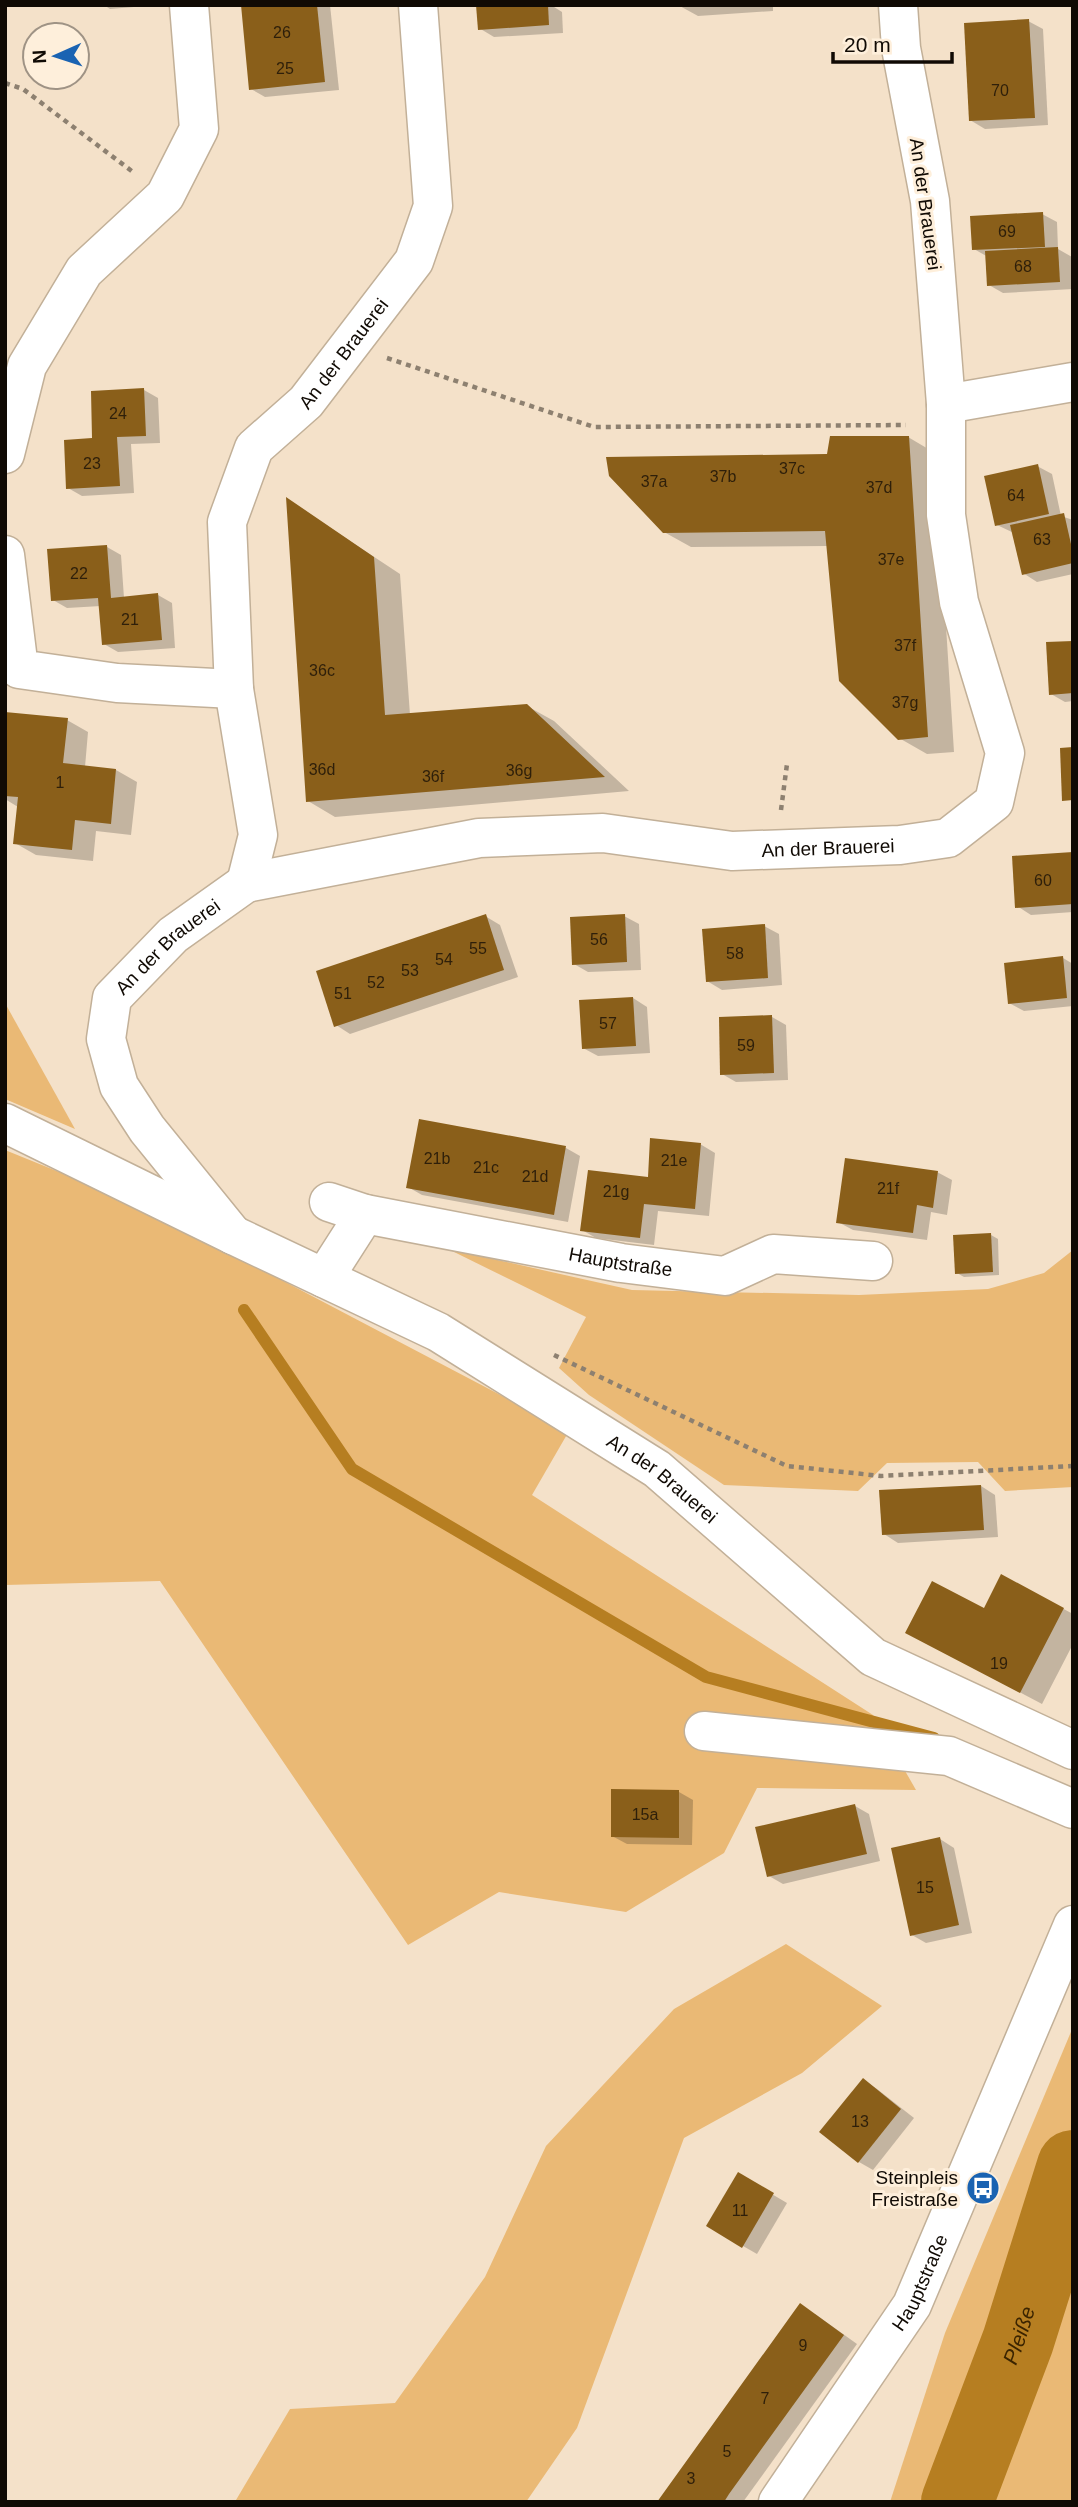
<svg xmlns="http://www.w3.org/2000/svg" width="1078" height="2507" viewBox="0 0 1078 2507" font-family="Arial,sans-serif">
	<style>
		.green { fill: #eab975 }
		.shadow { fill: #0003 }
		.lines { fill: none; stroke-linecap: round; stroke-linejoin: round }
		.stream { stroke: #b67e21; stroke-width: 12 }
		.river { stroke: #b67e21; stroke-width: 72 }
		.building { fill: #8a5f1a }
		.minor-casing { stroke: #c2b098; stroke-width: 41 }
		.major-casing { stroke: #c2b098; stroke-width: 41 }
		.path { stroke: #8d8070; stroke-width: 4.5; stroke-dasharray: 5 5; stroke-linecap: butt }
		.minor { stroke: #fff; stroke-width: 38 }
		.major { stroke: #fff; stroke-width: 38 }
		.labels { text-anchor: middle; stroke-width: 6; stroke-linejoin: round; paint-order: stroke }
		.number-label { font-size: 16px; fill: #2e1f0a }
		.street-label { font-size: 19px; fill: #100a04; stroke: #feefdb }
		.poi-label { font-size: 19px; fill: #100a04; stroke: #feefdb; text-anchor: end }
		.water-label { font-size: 21px; font-style: italic; fill: #3b2400; stroke: #feefdb }
	</style>
	<rect width="100%" height="100%" fill="#f4e1c9"/>
	<g class="green">
		<path d="M5,1003L75,1129L5,1099Z"/>
		<path d="M5,1150L133,1202L569,1431L532,1495L873,1715L916,1790L757,1788L724,1853L626,1912L499,1892L408,1945L160,1581L5,1585Z"/>
		<path d="M448,1249L632,1290L859,1295L988,1289L1044,1273L1073,1250V1487L1005,1491L978,1462L887,1463L858,1491L724,1485L589,1395L559,1368L586,1317Z"/>
		<path d="M786,1944L882,2006L802,2073L684,2138L577,2428L526,2502H232L236,2500L290,2409L395,2403L485,2277L546,2146L674,2009Z"/>
		<path d="M1073,2027V2502H890L945,2333Z"/>
	</g>
	<g class="shadow">
		<path d="M104,5H158L110,9Z"/>
		<path d="M242,5H330L339,90L265,97L251,89Z"/>
		<path d="M478,5H551L562,12L563,33L494,37L479,28Z"/>
		<path d="M678,5H773V11L698,16Z"/>
		<path d="M1028,21L1043,29L1048,125L985,129L970,120Z"/>
		<path d="M1042,214L1057,222L1058,249L1072,257L1073,289L1003,293L989,285L988,257L974,249Z"/>
		<path d="M144,390L158,398L160,443L131,444L134,493L82,496L68,488L94,440Z"/>
		<path d="M908,437L935,453L954,752L927,754L899,738L828,546L691,547L664,532L829,456Z"/>
		<path d="M1037,466L1052,474L1061,516L1073,520V574L1037,582L1023,573L1014,533L997,525Z"/>
		<path d="M288,500L400,574L410,715L527,706L554,721L629,791L335,817L308,801Z"/>
		<path d="M107,547L121,555L124,598L158,595L172,603L175,648L118,652L104,644L101,606L67,608L53,600Z"/>
		<path d="M1073,642V701L1065,702L1051,694Z"/>
		<path d="M5,713L67,720L88,732L85,767L116,770L137,782L131,835L96,831L93,861L36,855L15,843L18,807L5,799Z"/>
		<path d="M1073,854V912L1031,915L1017,906Z"/>
		<path d="M485,916L500,925L518,977L350,1034L336,1025Z"/>
		<path d="M624,916L639,924L641,970L588,972L574,964Z"/>
		<path d="M764,926L779,934L782,985L722,990L707,981Z"/>
		<path d="M1063,958L1073,964V1006L1024,1011L1009,1003Z"/>
		<path d="M633,998L647,1007L650,1053L598,1056L583,1048Z"/>
		<path d="M772,1017L786,1025L788,1080L736,1082L722,1074Z"/>
		<path d="M421,1121L566,1148L580,1156L568,1222L422,1195L408,1187Z"/>
		<path d="M700,1144L715,1153L709,1216L658,1211L654,1245L596,1238L582,1230L650,1179Z"/>
		<path d="M937,1172L952,1180L947,1215L931,1212L927,1240L853,1230L838,1222Z"/>
		<path d="M991,1235L998,1239L999,1275L964,1277L957,1273Z"/>
		<path d="M981,1486L995,1495L998,1537L898,1543L884,1534Z"/>
		<path d="M1002,1576L1073,1614V1644L1042,1704L928,1644L985,1610Z"/>
		<path d="M679,1792L693,1800L692,1845L627,1844L612,1836Z"/>
		<path d="M855,1806L869,1814L880,1861L783,1884L769,1876Z"/>
		<path d="M940,1839L954,1848L972,1933L926,1943L912,1935Z"/>
		<path d="M863,2080L877,2089L914,2118L873,2170L859,2162L822,2132Z"/>
		<path d="M738,2174L787,2203L757,2254L708,2226Z"/>
		<path d="M815,2314L857,2344L743,2502H659Z"/>
	</g>
	<g class="lines">
		<path class="stream" d="M244,1310L352,1469L706,1677L934,1738"/>
		<path class="river" id="s1" d="M957,2502L1018,2341L1073,2166"/>
	</g>
	<g class="building">
		<path d="M241,5H317L325,82L249,90Z"/>
		<path d="M476,5H548L549,25L478,30Z"/>
		<path d="M1029,19L1035,118L969,121L964,23Z"/>
		<path d="M1043,212L1045,247L972,250L970,216Z"/>
		<path d="M1058,247L1060,282L987,286L985,251Z"/>
		<path d="M144,388L146,436L117,437L120,486L66,489L64,440L92,438L91,391Z"/>
		<path d="M830,436H909L928,737L898,740L839,681L825,531L663,533L609,476L606,457L827,454Z"/>
		<path d="M1038,464L1049,514L995,526L984,476Z"/>
		<path d="M286,497L374,557L385,715L527,704L605,777L306,802Z"/>
		<path d="M1064,513L1073,553V563L1022,575L1010,525Z"/>
		<path d="M107,545L111,598L158,593L162,640L102,645L98,598L51,601L47,549Z"/>
		<path d="M1073,641V693L1049,695L1046,642Z"/>
		<path d="M5,712L68,718L63,763L116,769L111,824L75,820L72,850L13,844L18,797L5,796Z"/>
		<path d="M1073,747V800L1062,801L1060,748Z"/>
		<path d="M1073,852V904L1015,908L1012,856Z"/>
		<path d="M486,914L504,970L334,1027L316,971Z"/>
		<path d="M625,914L627,962L572,965L570,917Z"/>
		<path d="M765,924L768,978L706,982L702,929Z"/>
		<path d="M1063,956L1067,998L1008,1004L1004,963Z"/>
		<path d="M633,997L636,1046L582,1049L579,1000Z"/>
		<path d="M772,1015L774,1073L720,1075L719,1017Z"/>
		<path d="M419,1119L566,1146L554,1215L406,1188Z"/>
		<path d="M650,1138L701,1143L695,1209L644,1204L640,1238L580,1231L588,1170L648,1177Z"/>
		<path d="M845,1158L938,1171L933,1208L917,1205L913,1233L836,1223Z"/>
		<path d="M991,1233L993,1272L955,1274L953,1235Z"/>
		<path d="M981,1485L984,1530L882,1535L879,1490Z"/>
		<path d="M1001,1574L1064,1608L1020,1693L905,1633L932,1581L984,1608Z"/>
		<path d="M611,1789L679,1790V1838L611,1837Z"/>
		<path d="M855,1804L867,1854L767,1877L755,1827Z"/>
		<path d="M940,1837L959,1925L910,1936L891,1848Z"/>
		<path d="M863,2078L901,2109L858,2163L819,2132Z"/>
		<path d="M738,2172L774,2193L742,2248L706,2226Z"/>
		<path d="M800,2303L844,2335L729,2494L724,2502H657Z"/>
	</g>
	<g class="lines">
		<defs>
			<g id="minor">
				<path d="M946,404L1073,382"/>
				<path d="M5,454L27,366L84,271L165,196L199,129L189,5"/>
				<path d="M5,555L19,669L117,683L234,689"/>
				<path id="s2" d="M246,883L258,835L234,689L227,522L254,448L306,402L414,261L433,206L418,5"/>
				<path id="s3" d="M5,1123L233,1235L438,1332L657,1469L873,1657L1073,1750"/>
				<path id="s4" d="M329,1202L365,1214L621,1263L725,1276L773,1254L873,1261"/>
				<path id="s5" d="M233,1235L147,1129L119,1086L106,1039L112,998L173,935L246,883L479,838L603,833L732,851L900,845L948,838L994,802L1005,753L959,602L946,515V404L930,201L901,48L898,5"/>
				<path d="M324,1278L365,1214"/>
				<path d="M704,1731L949,1756L1073,1809"/>
			</g>
			<g id="major">
				<path id="s6" d="M778,2502L912,2305L1073,1925"/>
			</g>
		</defs>
		<use href="#minor" class="minor-casing"/>
		<use href="#major" class="major-casing"/>
		<g class="path">
			<path d="M5,83L23,89L133,172"/>
			<path d="M387,358L594,427L906,425"/>
			<path d="M781,810L787,764"/>
			<path d="M554,1355L787,1466L881,1476L1073,1466"/>
		</g>
		<use href="#minor" class="minor"/>
		<use href="#major" class="major"/>
	</g>
	<defs>
		<symbol id="bus-disc" viewBox="-11 -11 22 22"><circle r="9.5" fill="#1a63b2" stroke="#feefdb"/><path d="M-5-6H5V4H4V6H2V4H-2V6H-4V4H-5ZM-3.5-4V0h7V-4ZM-3.5 1.2v1.5H-2V1.2ZM2 1.2v1.5H3.5V1.2Z" fill="#fff"/></symbol>
	</defs>
	<g fill-rule="evenodd">
		<use href="#bus-disc" x="964" y="2169" width="38" height="38"/>
	</g>
	<g class="labels">
		<g class="number-label">
			<text x="282" y="38">26</text>
			<text x="285" y="74">25</text>
			<text x="1000" y="96">70</text>
			<text x="1007" y="237">69</text>
			<text x="1023" y="272">68</text>
			<text x="118" y="419">24</text>
			<text x="92" y="469">23</text>
			<text x="792" y="474">37c</text>
			<text x="723" y="482">37b</text>
			<text x="654" y="487">37a</text>
			<text x="879" y="493">37d</text>
			<text x="1016" y="501">64</text>
			<text x="1042" y="545">63</text>
			<text x="891" y="565">37e</text>
			<text x="79" y="579">22</text>
			<text x="130" y="625">21</text>
			<text x="905" y="651">37f</text>
			<text x="322" y="676">36c</text>
			<text x="905" y="708">37g</text>
			<text x="322" y="775">36d</text>
			<text x="519" y="776">36g</text>
			<text x="433" y="782">36f</text>
			<text x="60" y="788">1</text>
			<text x="1043" y="886">60</text>
			<text x="599" y="945">56</text>
			<text x="478" y="954">55</text>
			<text x="735" y="959">58</text>
			<text x="444" y="965">54</text>
			<text x="410" y="976">53</text>
			<text x="376" y="988">52</text>
			<text x="343" y="999">51</text>
			<text x="608" y="1029">57</text>
			<text x="746" y="1051">59</text>
			<text x="437" y="1164">21b</text>
			<text x="674" y="1166">21e</text>
			<text x="486" y="1173">21c</text>
			<text x="535" y="1182">21d</text>
			<text x="888" y="1194">21f</text>
			<text x="616" y="1197">21g</text>
			<text x="999" y="1669">19</text>
			<text x="645" y="1820">15a</text>
			<text x="925" y="1893">15</text>
			<text x="860" y="2127">13</text>
			<text x="740" y="2216">11</text>
			<text x="803" y="2351">9</text>
			<text x="765" y="2404">7</text>
			<text x="727" y="2457">5</text>
			<text x="691" y="2484">3</text>
		</g>
		<g class="street-label">
			<text transform="translate(926 204) rotate(82)" y="7">An der Brauerei</text>
			<text dy="7" stroke="none"><textPath href="#s2" startOffset="574">An der Brauerei</textPath></text>
			<text dy="7" stroke="none"><textPath href="#s5" startOffset="1043">An der Brauerei</textPath></text>
			<text dy="7" stroke="none"><textPath href="#s5" startOffset="354">An der Brauerei</textPath></text>
			<text dy="7" stroke="none"><textPath href="#s4" startOffset="298">Hauptstraße</textPath></text>
			<text dy="7" stroke="none"><textPath href="#s3" startOffset="749">An der Brauerei</textPath></text>
			<text dy="7" stroke="none"><textPath href="#s6" startOffset="262">Hauptstraße</textPath></text>
		</g>
		<g class="poi-label">
			<text x="958" y="2184">Steinpleis<tspan x="958" dy="22">Freistraße</tspan></text>
		</g>
		<g class="water-label">
			<text dy="7" stroke="none"><textPath href="#s1" startOffset="178">Pleiße</textPath></text>
		</g>
	</g>
	<rect width="1078" height="2507" fill="none" stroke="#100a04" stroke-width="14"/>
	<g transform="translate(56 56) rotate(267)"><circle r="33" fill="#feefdb" stroke="#9f9385" stroke-width="2"/>
	<path d="M0-5L12 26L0 18L-12 26Z" fill="#1a63b2"/>
	<text y="-10" font-size="19" font-weight="bold" text-anchor="middle" fill="#100a04">N</text>
	</g>
	<path d="M833 52v10h119v-10" fill="none" stroke="#100a04" stroke-width="3.5"/>
	<text x="844" y="52" font-size="21" fill="#100a04" stroke="#feefdb" stroke-width="5" paint-order="stroke">20 m</text>
</svg>
